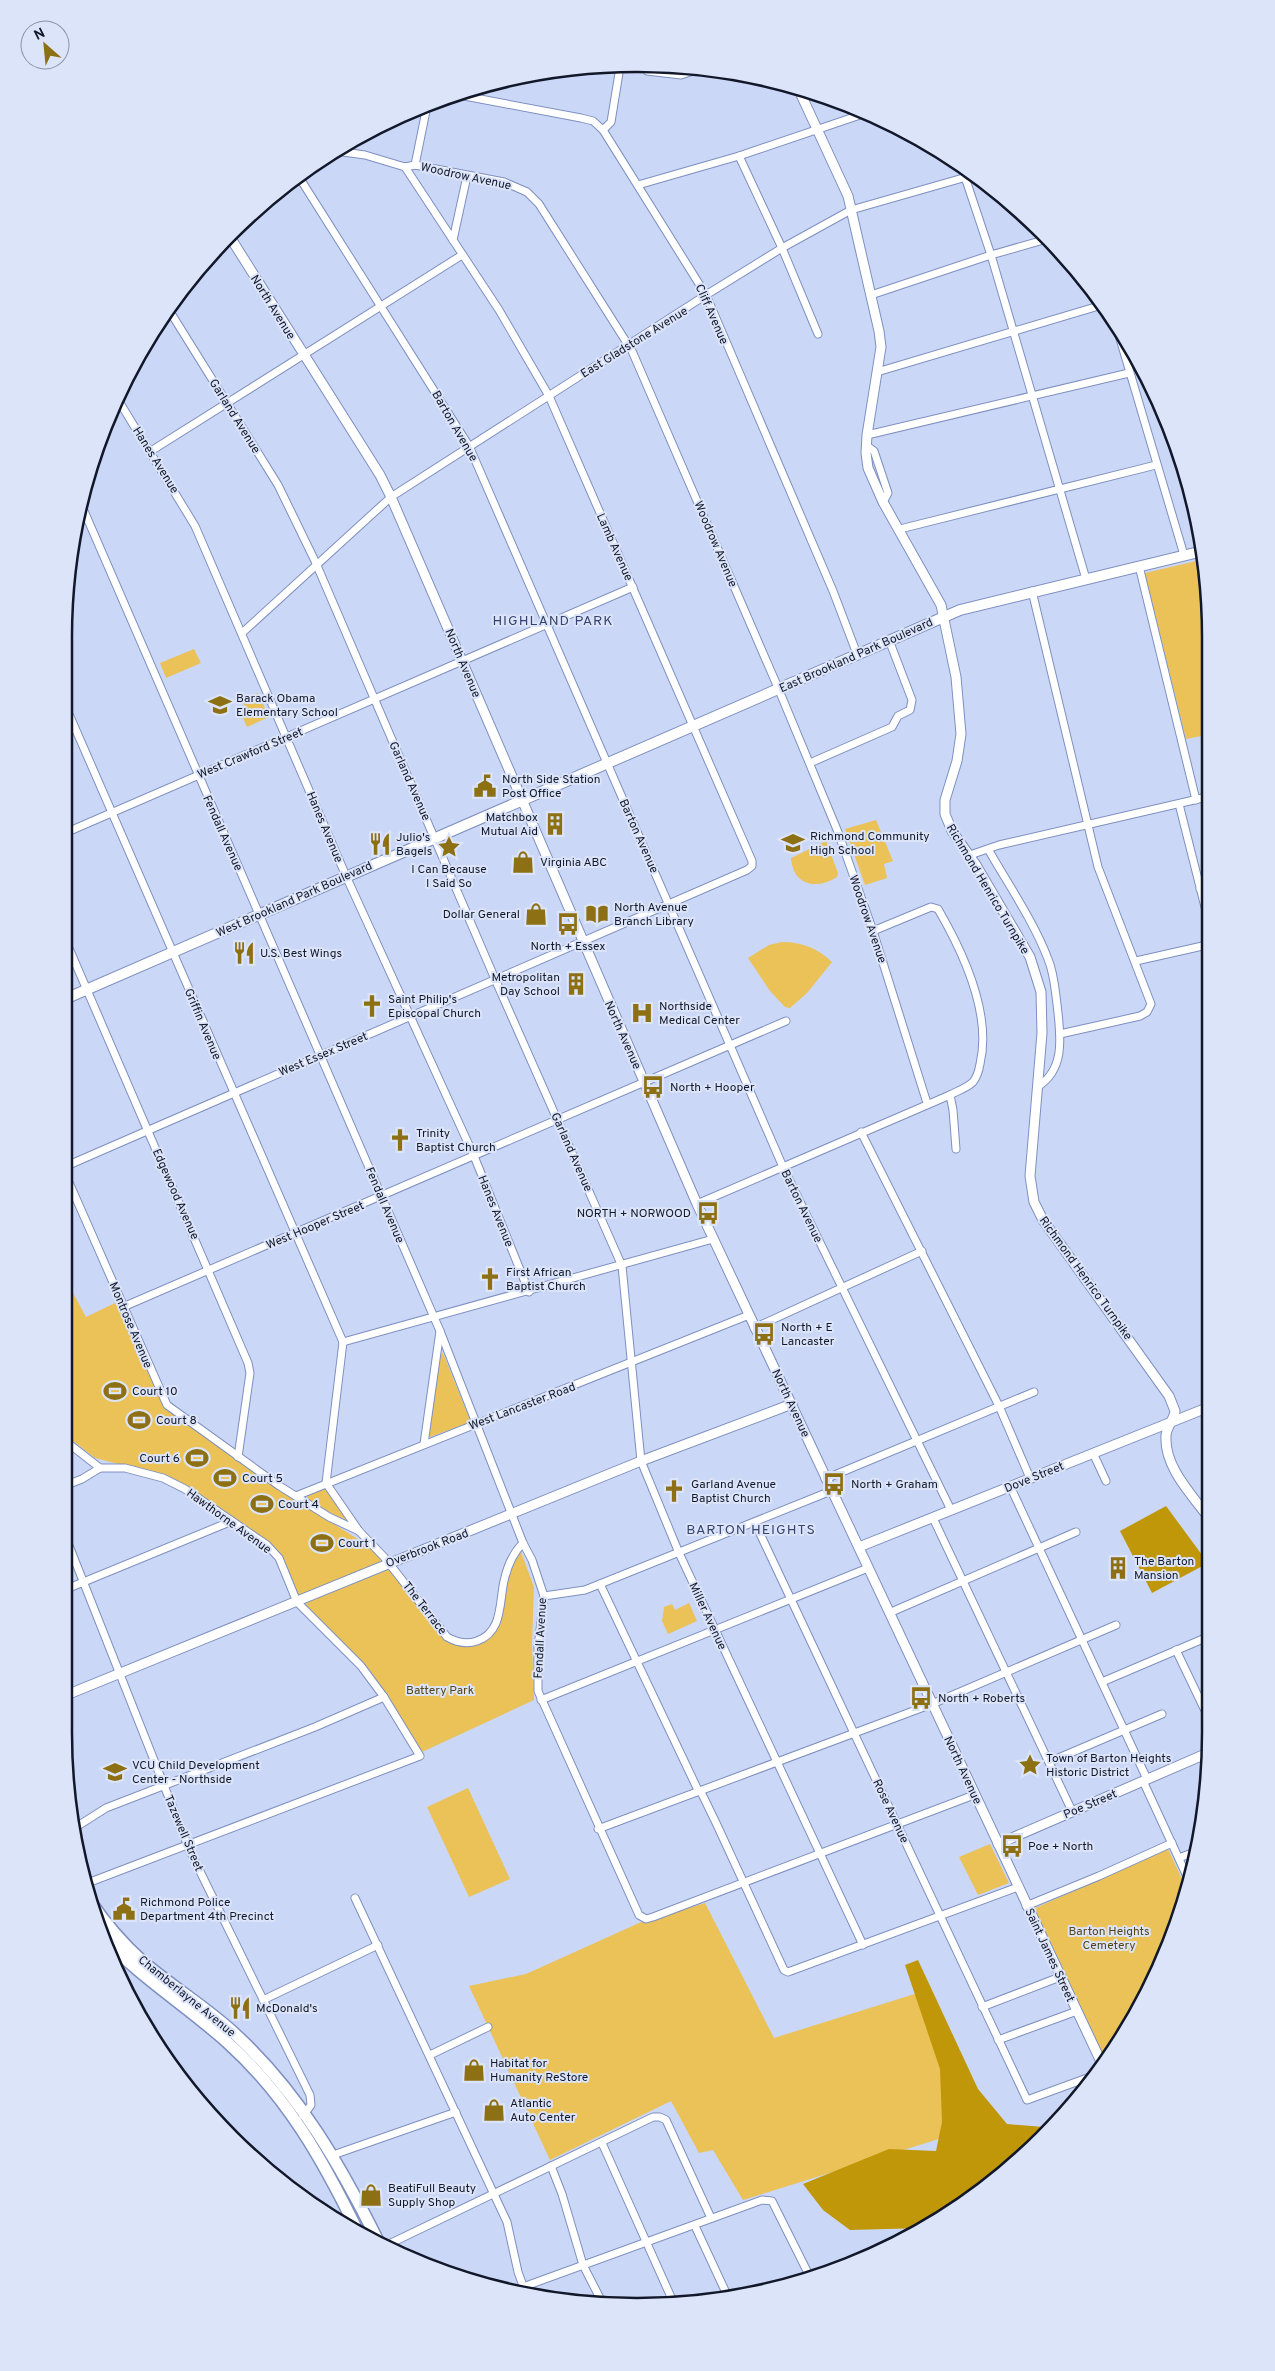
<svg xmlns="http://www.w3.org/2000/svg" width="1275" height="2371" viewBox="0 0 1275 2371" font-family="Overpass,sans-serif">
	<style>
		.green { fill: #eac257 }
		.forest { fill: #c09709 }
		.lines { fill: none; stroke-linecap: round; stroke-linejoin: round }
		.minor-casing { stroke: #7e90c0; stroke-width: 9 }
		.tertiary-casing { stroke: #7e90c0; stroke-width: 11 }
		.secondary-casing { stroke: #7e90c0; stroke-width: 12 }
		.primary-casing { stroke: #7e90c0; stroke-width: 14 }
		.minor { stroke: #fff; stroke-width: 7 }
		.tertiary { stroke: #fff; stroke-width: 9 }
		.secondary { stroke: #fff; stroke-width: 10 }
		.primary { stroke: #fff; stroke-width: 11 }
		.labels { text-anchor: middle; stroke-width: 4; stroke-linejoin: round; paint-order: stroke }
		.street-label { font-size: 12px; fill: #12182a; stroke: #dce4f9 }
		.poi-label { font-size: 12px; fill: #12182a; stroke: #dce4f9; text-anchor: start }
		.park-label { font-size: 12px; fill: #554414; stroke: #dce4f9 }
		.neighbourhood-label { font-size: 14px; letter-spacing: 1px; fill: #36446e; stroke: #dce4f9 }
		.rim { fill: none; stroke: #12182a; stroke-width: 2.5 }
	</style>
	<rect width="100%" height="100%" fill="#cbd7f6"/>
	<g class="green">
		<path d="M1205,559L1207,735L1186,739L1145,573Z"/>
		<path d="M194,649L201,663L166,678L160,663Z"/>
		<path d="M258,693L269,717L247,727L242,716L248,714L242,700Z"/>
		<path d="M876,820L893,861L884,864L887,878L865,885L845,829Z"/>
		<path d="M826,841L838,873L837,877C817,890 793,886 791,858Z"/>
		<path d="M782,942C802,942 817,948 832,962L807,993L790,1008L785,1007L770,991L748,958L769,945Z"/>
		<path d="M64,1290L72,1291L86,1317L117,1302L164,1407L277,1488L372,1548L440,1633L461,1645L491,1635C496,1619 509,1561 521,1552L534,1587L532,1643L534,1700L422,1752L386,1694L363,1664L307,1606L297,1592L281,1557L186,1486L165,1476L95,1458L64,1434Z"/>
		<path d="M443,1353L470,1420L468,1423L430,1437L428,1435L440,1354Z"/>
		<path d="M322,1488H324L348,1519L344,1521L307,1499L308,1494Z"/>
		<path d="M689,1603L697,1621L668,1634L662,1621L664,1607L672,1604L675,1610Z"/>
		<path d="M468,1788L510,1879L469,1897L427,1807Z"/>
		<path d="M990,1844L1009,1883L978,1895L959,1857Z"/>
		<path d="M1168,1849L1188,1892L1152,1988L1106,2062L1033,1909Z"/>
		<path d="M705,1903L774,2038L921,1992L987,2124L743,2200L713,2150L699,2153L671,2101L550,2160L469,1986L526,1974L639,1923Z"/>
	</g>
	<g class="forest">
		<path d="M1166,1506L1208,1563L1152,1593L1120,1531Z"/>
		<path d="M918,1960L978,2089L1007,2124L1044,2127L1047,2135L956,2211L924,2228L850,2230L823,2210L803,2184L889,2149L936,2151L942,2122L940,2069L905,1965Z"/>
	</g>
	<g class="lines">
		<defs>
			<g id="minor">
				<path d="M647,71L681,75L700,69"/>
				<path d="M454,94L581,118L593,121L603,130L706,295L833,591L857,654"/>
				<path d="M603,130L611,122L620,67"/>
				<path d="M336,151L365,155L405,167L415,165L504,182L527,192L539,204L632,351L776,683L838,832L873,931L927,1103"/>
				<path d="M739,156L782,248L818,334"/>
				<path d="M415,165L427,106"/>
				<path d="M963,171L991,255L1086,579"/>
				<path d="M299,177L469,446L783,1167L951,1510"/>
				<path d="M638,185L739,156L866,113"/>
				<path d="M453,240L467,176"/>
				<path d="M871,295L991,255L1047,239"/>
				<path d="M169,310L278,485L315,561L495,979L622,1266L641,1461L679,1553L863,1945"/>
				<path d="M1118,332L1184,555"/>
				<path d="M877,372L1102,305"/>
				<path d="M117,398L195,526L346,876L474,1156L529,1292"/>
				<path d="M867,435L1129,373"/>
				<path d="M866,445L874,451L888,493L883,502"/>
				<path d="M151,451L462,255"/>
				<path d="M81,504L440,1331L523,1543L532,1560L544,1596L538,1647V1691L639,1915L646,1919L653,1917L974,1795"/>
				<path d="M900,529L1156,465"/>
				<path d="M1139,566L1196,800"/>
				<path d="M1032,591L1098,867L1151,1004L1147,1012L1140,1016L1060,1034"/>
				<path d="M242,633L391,497L706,295L782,248L851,210L970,176"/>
				<path d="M65,705L343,1342"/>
				<path d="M810,763L892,727L898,716L910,710L912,700L889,640"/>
				<path d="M1179,804L1207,915"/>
				<path d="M65,833L633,587"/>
				<path d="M988,849C1008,884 1034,922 1048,959C1054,973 1055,989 1057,1004C1060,1033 1067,1069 1037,1087"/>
				<path d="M970,855L999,845L1207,797"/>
				<path d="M1200,889L1207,887"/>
				<path d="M65,939L248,1363L250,1373L238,1457"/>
				<path d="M1136,961L1207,945"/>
				<path d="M950,1095L953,1110L956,1149"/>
				<path d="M861,1132L999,1406L1030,1478"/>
				<path d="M64,1167L747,870L752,866V861L549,396L499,310L405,167"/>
				<path d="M64,1171L167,1405L278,1485L329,1517L359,1531"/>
				<path d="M697,1204L950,1095C957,1091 967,1088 973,1082C977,1077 979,1070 980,1064C992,1014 963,952 938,909L931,907L873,931"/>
				<path d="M123,1307L786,1021"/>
				<path d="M754,1328L922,1251"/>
				<path d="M343,1342L326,1483L359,1531L384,1557L447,1637C456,1642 466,1645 477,1641C503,1632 499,1603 504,1581C507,1567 513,1553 523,1543"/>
				<path d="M343,1342L713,1239"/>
				<path d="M64,1440L100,1468H125L163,1478L185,1489L267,1545L279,1558L297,1602L361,1666L384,1697L420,1756L85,1884"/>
				<path d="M424,1444L440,1331"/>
				<path d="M1093,1453L1106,1481"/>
				<path d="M825,1479L1034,1392"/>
				<path d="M64,1486L82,1479L100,1468"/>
				<path d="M1010,1486L1147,1779"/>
				<path d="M296,1496L749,1315"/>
				<path d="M933,1518L1072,1811"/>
				<path d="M755,1523L1027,2100L1098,2074"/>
				<path d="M64,1533L190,1851L310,2095L311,2105L303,2116"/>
				<path d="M600,1584L697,1788L702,1794L717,1825L784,1970L788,1972L1018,1887"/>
				<path d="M64,1590L232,1521"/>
				<path d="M544,1596L585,1590L831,1491"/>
				<path d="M889,1613L1076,1532"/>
				<path d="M1176,1650L1210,1721"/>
				<path d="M1102,1682L1210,1636"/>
				<path d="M541,1700L868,1568"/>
				<path d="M1049,1762L1162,1714"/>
				<path d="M1143,1781L1191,1885"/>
				<path d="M73,1829L106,1808L315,1727L384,1697"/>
				<path d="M598,1829L932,1704L1116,1625"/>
				<path d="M1179,1858L1197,1851"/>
				<path d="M355,1898L507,2222L518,2272L526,2294"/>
				<path d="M1026,1906L1099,1876L1172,1843"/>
				<path d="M263,2000L378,1945"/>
				<path d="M982,2007L1060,1977"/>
				<path d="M998,2040L1077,2011"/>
				<path d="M430,2055L488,2027"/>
				<path d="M602,2143L675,2306"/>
				<path d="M333,2155L456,2112"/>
				<path d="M551,2166L562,2194L583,2265L604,2306"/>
				<path d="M695,2226L728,2297"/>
				<path d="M385,2246L653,2117H660L666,2120L711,2218"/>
				<path d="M512,2291L762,2200L772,2201L811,2279"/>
			</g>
			<g id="tertiary">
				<path d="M798,88L848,196L879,331L881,347L867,435L866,453L868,468L883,502L941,605L956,677L961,734L957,761L945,800V814L952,831L976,865L1030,957L1041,992L1042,1033L1030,1176L1034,1202L1043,1220L1169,1396L1175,1411C1174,1420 1166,1427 1166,1436C1164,1467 1192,1495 1209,1518"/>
				<path d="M230,237L380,475L391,497L697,1204L1103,2066"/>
				<path d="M859,1547L1209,1407"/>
				<path d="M64,1696L641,1461L792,1404"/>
				<path d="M998,1844L1210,1752"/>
			</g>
			<path id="secondary" d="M65,999L960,610L1203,551"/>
			<g id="primary">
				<path d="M90,1901C105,1923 122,1943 142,1961C172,1987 206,2007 235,2034C299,2093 341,2166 379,2243"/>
				<path d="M103,1937C140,1977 187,2006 227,2042C287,2096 323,2160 358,2232"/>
			</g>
		</defs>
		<use href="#minor" class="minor-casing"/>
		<use href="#tertiary" class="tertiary-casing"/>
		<use href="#secondary" class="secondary-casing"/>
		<use href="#primary" class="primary-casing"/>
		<use href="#minor" class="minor"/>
		<use href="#tertiary" class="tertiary"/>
		<use href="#secondary" class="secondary"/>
		<use href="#primary" class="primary"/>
	</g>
	<defs>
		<symbol id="school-bare" viewBox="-9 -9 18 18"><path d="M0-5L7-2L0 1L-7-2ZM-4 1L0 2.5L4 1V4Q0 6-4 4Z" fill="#8d7013" stroke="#dce4f9" stroke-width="2.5" paint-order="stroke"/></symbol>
		<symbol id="civic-bare" viewBox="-9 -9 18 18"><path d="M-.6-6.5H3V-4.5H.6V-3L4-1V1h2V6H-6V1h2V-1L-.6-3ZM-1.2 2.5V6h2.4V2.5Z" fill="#8d7013" stroke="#dce4f9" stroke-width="2.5" paint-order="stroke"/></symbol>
		<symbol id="building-bare" viewBox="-9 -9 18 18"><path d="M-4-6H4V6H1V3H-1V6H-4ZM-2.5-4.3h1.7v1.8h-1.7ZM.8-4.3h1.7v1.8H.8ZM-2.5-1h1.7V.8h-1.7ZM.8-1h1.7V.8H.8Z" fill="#8d7013" stroke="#dce4f9" stroke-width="2.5" paint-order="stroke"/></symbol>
		<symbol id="restaurant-bare" viewBox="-9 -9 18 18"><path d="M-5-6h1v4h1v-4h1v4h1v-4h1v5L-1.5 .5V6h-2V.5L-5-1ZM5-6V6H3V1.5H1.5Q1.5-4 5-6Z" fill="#8d7013" stroke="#dce4f9" stroke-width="2.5" paint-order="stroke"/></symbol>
		<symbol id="sight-bare" viewBox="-9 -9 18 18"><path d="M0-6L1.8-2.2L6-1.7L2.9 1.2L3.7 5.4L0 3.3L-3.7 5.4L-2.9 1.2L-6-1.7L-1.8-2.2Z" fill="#8d7013" stroke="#dce4f9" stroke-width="2.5" paint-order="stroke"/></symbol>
		<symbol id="shop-bare" viewBox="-9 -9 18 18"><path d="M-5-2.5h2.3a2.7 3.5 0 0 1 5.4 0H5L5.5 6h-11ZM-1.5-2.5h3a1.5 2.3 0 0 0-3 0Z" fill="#8d7013" stroke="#dce4f9" stroke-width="2.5" paint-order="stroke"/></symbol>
		<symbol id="library-bare" viewBox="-9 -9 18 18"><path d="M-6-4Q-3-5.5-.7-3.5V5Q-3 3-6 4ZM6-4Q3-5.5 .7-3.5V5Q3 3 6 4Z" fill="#8d7013" stroke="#dce4f9" stroke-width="2.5" paint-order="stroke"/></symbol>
		<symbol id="bus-bare" viewBox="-9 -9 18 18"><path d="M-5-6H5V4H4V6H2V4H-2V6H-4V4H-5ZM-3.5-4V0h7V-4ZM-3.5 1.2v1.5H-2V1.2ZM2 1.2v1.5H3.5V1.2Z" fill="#8d7013" stroke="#dce4f9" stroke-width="2.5" paint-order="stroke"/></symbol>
		<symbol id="church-bare" viewBox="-9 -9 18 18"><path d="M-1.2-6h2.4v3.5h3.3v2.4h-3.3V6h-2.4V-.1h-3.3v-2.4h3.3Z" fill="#8d7013" stroke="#dce4f9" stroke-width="2.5" paint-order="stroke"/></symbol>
		<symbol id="hospital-bare" viewBox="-9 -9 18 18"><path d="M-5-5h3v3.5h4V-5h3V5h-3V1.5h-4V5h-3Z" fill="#8d7013" stroke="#dce4f9" stroke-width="2.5" paint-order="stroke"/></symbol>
		<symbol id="stadium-bare" viewBox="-9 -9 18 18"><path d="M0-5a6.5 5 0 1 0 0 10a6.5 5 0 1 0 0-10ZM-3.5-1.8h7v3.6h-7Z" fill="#8d7013" stroke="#dce4f9" stroke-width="2.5" paint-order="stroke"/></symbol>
	</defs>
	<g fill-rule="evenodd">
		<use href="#school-bare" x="204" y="689" width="32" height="32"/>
		<use href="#civic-bare" x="469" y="770" width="32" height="32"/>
		<use href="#building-bare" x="539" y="808" width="32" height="32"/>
		<use href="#school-bare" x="777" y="827" width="32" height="32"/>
		<use href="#restaurant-bare" x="364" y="828" width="32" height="32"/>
		<use href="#sight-bare" x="433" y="831" width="32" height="32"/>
		<use href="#shop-bare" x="507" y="846" width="32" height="32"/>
		<use href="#shop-bare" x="520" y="898" width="32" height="32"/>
		<use href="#library-bare" x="581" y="898" width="32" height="32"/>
		<use href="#bus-bare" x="552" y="908" width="32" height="32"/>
		<use href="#restaurant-bare" x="228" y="937" width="32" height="32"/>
		<use href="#building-bare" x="560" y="968" width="32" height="32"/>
		<use href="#church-bare" x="356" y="990" width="32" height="32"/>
		<use href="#hospital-bare" x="626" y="997" width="32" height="32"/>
		<use href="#bus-bare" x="637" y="1071" width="32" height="32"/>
		<use href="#church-bare" x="384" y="1124" width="32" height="32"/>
		<use href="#bus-bare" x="692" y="1197" width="32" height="32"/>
		<use href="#church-bare" x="474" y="1263" width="32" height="32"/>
		<use href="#bus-bare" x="748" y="1318" width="32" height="32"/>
		<use href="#stadium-bare" x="99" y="1375" width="32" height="32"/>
		<use href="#stadium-bare" x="123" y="1404" width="32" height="32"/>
		<use href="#stadium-bare" x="181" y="1442" width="32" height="32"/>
		<use href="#stadium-bare" x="209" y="1462" width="32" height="32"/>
		<use href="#bus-bare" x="818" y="1468" width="32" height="32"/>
		<use href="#church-bare" x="658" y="1475" width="32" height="32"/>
		<use href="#stadium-bare" x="246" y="1488" width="32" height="32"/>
		<use href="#stadium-bare" x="306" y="1527" width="32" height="32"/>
		<use href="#building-bare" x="1102" y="1552" width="32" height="32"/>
		<use href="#bus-bare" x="905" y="1682" width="32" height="32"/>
		<use href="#sight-bare" x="1014" y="1749" width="32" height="32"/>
		<use href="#school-bare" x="99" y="1756" width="32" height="32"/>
		<use href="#bus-bare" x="996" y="1830" width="32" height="32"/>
		<use href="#civic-bare" x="108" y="1893" width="32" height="32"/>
		<use href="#restaurant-bare" x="224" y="1992" width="32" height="32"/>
		<use href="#shop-bare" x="458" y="2054" width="32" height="32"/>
		<use href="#shop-bare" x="478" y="2094" width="32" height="32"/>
		<use href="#shop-bare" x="355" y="2179" width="32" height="32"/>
	</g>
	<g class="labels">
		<g class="street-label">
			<text transform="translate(466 176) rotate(12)" y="4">Woodrow Avenue</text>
			<text transform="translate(273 307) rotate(58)" y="4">North Avenue</text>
			<text transform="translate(712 314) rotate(66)" y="4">Cliff Avenue</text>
			<text transform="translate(634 342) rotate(-32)" y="4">East Gladstone Avenue</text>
			<text transform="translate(235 416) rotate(58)" y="4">Garland Avenue</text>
			<text transform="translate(455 426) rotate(60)" y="4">Barton Avenue</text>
			<text transform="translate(156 460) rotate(58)" y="4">Hanes Avenue</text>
			<text transform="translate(716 544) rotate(67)" y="4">Woodrow Avenue</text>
			<text transform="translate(615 547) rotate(66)" y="4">Lamb Avenue</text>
			<text transform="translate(856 655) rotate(-24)" y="4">East Brookland Park Boulevard</text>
			<text transform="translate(463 663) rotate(67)" y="4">North Avenue</text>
			<text transform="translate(250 753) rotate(-23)" y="4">West Crawford Street</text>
			<text transform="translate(410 781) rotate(66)" y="4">Garland Avenue</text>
			<text transform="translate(325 827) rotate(67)" y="4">Hanes Avenue</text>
			<text transform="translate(223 833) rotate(66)" y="4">Fendall Avenue</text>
			<text transform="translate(639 836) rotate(66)" y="4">Barton Avenue</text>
			<text transform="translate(988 889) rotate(59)" y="4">Richmond Henrico Turnpike</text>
			<text transform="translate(294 899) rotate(-24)" y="4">West Brookland Park Boulevard</text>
			<text transform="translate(868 919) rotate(71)" y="4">Woodrow Avenue</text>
			<text transform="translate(203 1024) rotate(67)" y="4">Griffin Avenue</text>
			<text transform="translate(623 1035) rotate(66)" y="4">North Avenue</text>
			<text transform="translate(323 1054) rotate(-23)" y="4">West Essex Street</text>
			<text transform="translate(572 1152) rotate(66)" y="4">Garland Avenue</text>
			<text transform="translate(176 1194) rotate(66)" y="4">Edgewood Avenue</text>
			<text transform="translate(385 1205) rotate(67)" y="4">Fendall Avenue</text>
			<text transform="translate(802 1206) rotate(64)" y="4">Barton Avenue</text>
			<text transform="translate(496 1211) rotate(68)" y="4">Hanes Avenue</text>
			<text transform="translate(315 1225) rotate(-23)" y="4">West Hooper Street</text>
			<text transform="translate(1086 1278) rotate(54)" y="4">Richmond Henrico Turnpike</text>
			<text transform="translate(131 1325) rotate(67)" y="4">Montrose Avenue</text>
			<text transform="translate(791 1403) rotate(65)" y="4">North Avenue</text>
			<text transform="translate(522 1406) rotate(-21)" y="4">West Lancaster Road</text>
			<text transform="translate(1034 1477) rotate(-22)" y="4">Dove Street</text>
			<text transform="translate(229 1521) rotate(36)" y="4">Hawthorne Avenue</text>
			<text transform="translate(427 1548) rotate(-21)" y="4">Overbrook Road</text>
			<text transform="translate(425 1608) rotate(52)" y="4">The Terrace</text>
			<text transform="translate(708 1616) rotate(65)" y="4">Miller Avenue</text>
			<text transform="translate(540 1638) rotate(-87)" y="4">Fendall Avenue</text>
			<text transform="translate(963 1770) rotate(65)" y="4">North Avenue</text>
			<text transform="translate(1090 1804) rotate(-23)" y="4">Poe Street</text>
			<text transform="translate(891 1811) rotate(65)" y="4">Rose Avenue</text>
			<text transform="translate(184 1833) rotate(67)" y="4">Tazewell Street</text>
			<text transform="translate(1050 1955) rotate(65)" y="4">Saint James Street</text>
			<text transform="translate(187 1996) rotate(39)" y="4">Chamberlayne Avenue</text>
		</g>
		<g class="poi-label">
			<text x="236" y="702">Barack Obama<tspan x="236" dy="14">Elementary School</tspan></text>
			<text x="502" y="783">North Side Station<tspan x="502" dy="14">Post Office</tspan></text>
			<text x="538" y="821" text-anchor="end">Matchbox<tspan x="538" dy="14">Mutual Aid</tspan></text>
			<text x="810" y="840">Richmond Community<tspan x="810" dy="14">High School</tspan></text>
			<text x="396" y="841">Julio's<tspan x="396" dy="14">Bagels</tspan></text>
			<text x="540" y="866">Virginia ABC</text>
			<text x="449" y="873" text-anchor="middle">I Can Because<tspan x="449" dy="14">I Said So</tspan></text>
			<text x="614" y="911">North Avenue<tspan x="614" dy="14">Branch Library</tspan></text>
			<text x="520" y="918" text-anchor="end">Dollar General</text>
			<text x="568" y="950" text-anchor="middle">North + Essex</text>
			<text x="260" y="957">U.S. Best Wings</text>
			<text x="560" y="981" text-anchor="end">Metropolitan<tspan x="560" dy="14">Day School</tspan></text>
			<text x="388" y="1003">Saint Philip's<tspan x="388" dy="14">Episcopal Church</tspan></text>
			<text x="659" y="1010">Northside<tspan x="659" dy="14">Medical Center</tspan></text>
			<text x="670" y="1091">North + Hooper</text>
			<text x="416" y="1137">Trinity<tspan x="416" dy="14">Baptist Church</tspan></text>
			<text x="691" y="1217" text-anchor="end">NORTH + NORWOOD</text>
			<text x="506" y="1276">First African<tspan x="506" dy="14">Baptist Church</tspan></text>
			<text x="781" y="1331">North + E<tspan x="781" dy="14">Lancaster</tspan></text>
			<text x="132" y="1395">Court 10</text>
			<text x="156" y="1424">Court 8</text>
			<text x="180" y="1462" text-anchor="end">Court 6</text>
			<text x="242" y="1482">Court 5</text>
			<text x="691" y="1488">Garland Avenue<tspan x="691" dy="14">Baptist Church</tspan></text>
			<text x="851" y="1488">North + Graham</text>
			<text x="278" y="1508">Court 4</text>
			<text x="338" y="1547">Court 1</text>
			<text x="1134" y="1565">The Barton<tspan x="1134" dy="14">Mansion</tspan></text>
			<text x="938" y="1702">North + Roberts</text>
			<text x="1046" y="1762">Town of Barton Heights<tspan x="1046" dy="14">Historic District</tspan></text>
			<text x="132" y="1769">VCU Child Development<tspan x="132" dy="14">Center - Northside</tspan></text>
			<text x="1028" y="1850">Poe + North</text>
			<text x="140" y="1906">Richmond Police<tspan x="140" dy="14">Department 4th Precinct</tspan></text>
			<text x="256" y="2012">McDonald's</text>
			<text x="490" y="2067">Habitat for<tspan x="490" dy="14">Humanity ReStore</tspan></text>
			<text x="510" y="2107">Atlantic<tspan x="510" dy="14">Auto Center</tspan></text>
			<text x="388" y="2192">BeatiFull Beauty<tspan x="388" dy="14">Supply Shop</tspan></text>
		</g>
		<g class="park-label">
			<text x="440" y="1694">Battery Park</text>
			<text x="1109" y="1935">Barton Heights<tspan x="1109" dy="14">Cemetery</tspan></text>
		</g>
		<g class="neighbourhood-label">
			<text x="553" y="625">HIGHLAND PARK</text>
			<text x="751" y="1534">BARTON HEIGHTS</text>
		</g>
	</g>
	<path d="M0 0H1275V2371H0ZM637 72H637A565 565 0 0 1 1202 637V1733A565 565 0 0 1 637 2298H637A565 565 0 0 1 72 1733V637A565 565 0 0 1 637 72Z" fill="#dce4f9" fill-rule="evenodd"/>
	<path class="rim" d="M637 72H637A565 565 0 0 1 1202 637V1733A565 565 0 0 1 637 2298H637A565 565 0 0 1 72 1733V637A565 565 0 0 1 637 72Z"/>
	<g transform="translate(45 45) rotate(333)"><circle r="24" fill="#dce4f9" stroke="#8b92a6"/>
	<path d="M0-4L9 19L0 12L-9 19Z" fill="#8d7013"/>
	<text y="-8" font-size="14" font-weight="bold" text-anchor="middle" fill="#12182a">N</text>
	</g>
</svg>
